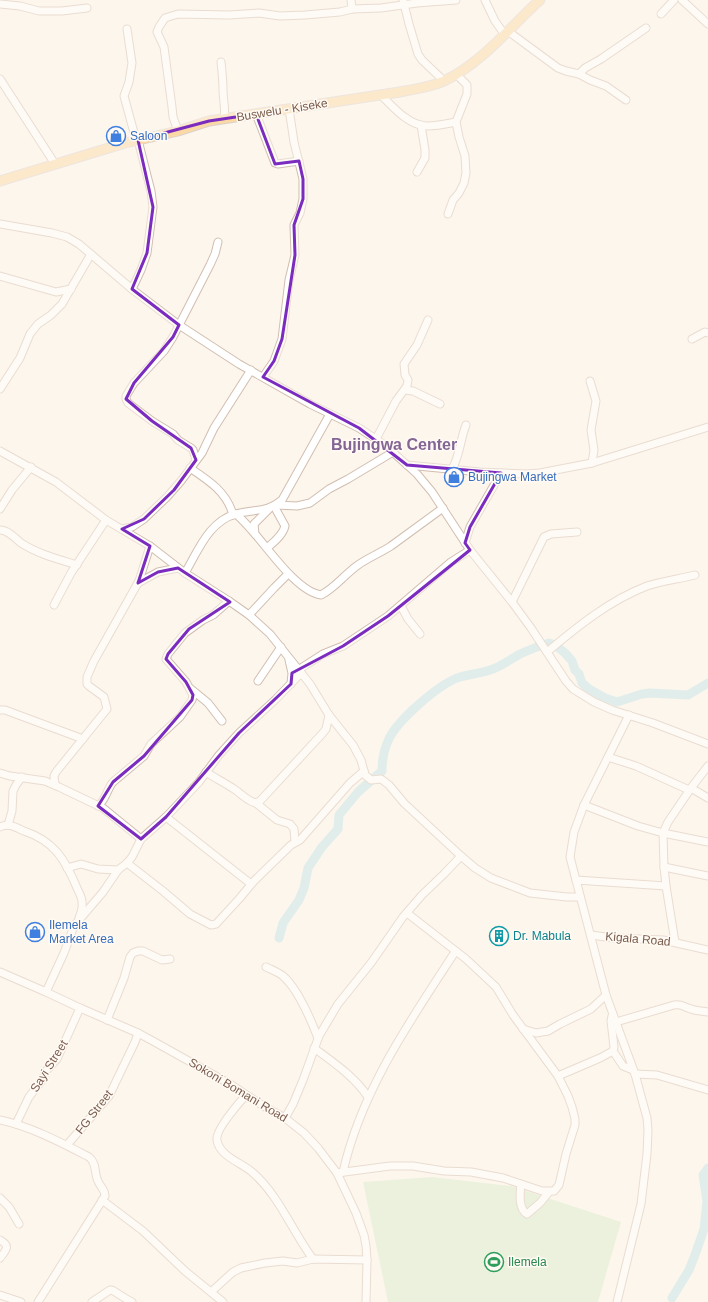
<svg xmlns="http://www.w3.org/2000/svg" width="708" height="1302" viewBox="0 0 708 1302" font-family="Arial,sans-serif">
	<style>
		.pitch { fill: #d8ecc9 }
		.lines { fill: none; stroke-linecap: round; stroke-linejoin: round }
		.river { stroke: #bfe3e8; stroke-width: 9 }
		.minor-casing { stroke: #d1beb0; stroke-width: 9 }
		.major-casing { stroke: #dad1cd; stroke-width: 11 }
		.minor { stroke: #fff; stroke-width: 7 }
		.major { stroke: #fbd9a5; stroke-width: 9 }
		.marked { fill: none; stroke: #7b2cbf; stroke-width: 3; stroke-linejoin: round }
		.labels { text-anchor: middle; stroke-width: 3; stroke-linejoin: round; paint-order: stroke }
		.street-label { font-size: 12px; fill: #7a5c4d; stroke: #fffaf3 }
		.shop-label { font-size: 12px; fill: #366cbe; stroke: #fffaf3; text-anchor: start }
		.culture-label { font-size: 12px; fill: #0d838f; stroke: #fffaf3; text-anchor: start }
		.leisure-label { font-size: 12px; fill: #27864d; stroke: #fffaf3; text-anchor: start }
		.district-label { font-size: 16px; font-weight: bold; fill: #846695; stroke: #fffaf3 }
	</style>
	<rect width="100%" height="100%" fill="#fdf6ec"/>
	<path class="pitch" d="M432,1177L511,1186L621,1222L598,1302H388L363,1182Z"/>
	<g class="lines">
		<g class="river">
			<path d="M279,938L283,923L299,900L304,888L308,868L322,847L338,829L339,815L358,792L382,771C382,761 384,750 388,741C396,721 440,683 460,677C472,674 482,673 493,669C503,665 511,659 520,654C529,650 539,646 549,643L555,645L565,653L572,661L575,670L579,674L582,683L589,689L605,698L617,702L642,694L650,693L688,695L708,683"/>
			<path d="M672,1298L689,1270L695,1255L704,1229L707,1201L703,1175L708,1168"/>
		</g>
		<defs>
			<g id="minor">
				<path d="M351,0L352,9"/>
				<path d="M403,0L409,24L418,54L422,60L444,81"/>
				<path d="M485,0L495,21L505,35"/>
				<path d="M682,0L708,24"/>
				<path d="M0,4L20,6L39,11H62L87,8"/>
				<path d="M661,14L674,0"/>
				<path d="M127,29L132,63L129,82L124,96L136,140"/>
				<path d="M509,32L558,68L566,71L579,74L590,80L606,86L626,100"/>
				<path d="M221,62C222,71 223,80 223,90C223,101 226,108 224,119"/>
				<path d="M579,74L585,68L601,59L646,28"/>
				<path d="M0,79L55,164"/>
				<path d="M381,95C393,107 409,126 427,126C437,126 446,124 456,122"/>
				<path d="M256,114L275,163L278,164L299,161"/>
				<path d="M178,131L173,117L172,107L164,47L157,32L159,27L165,18L178,14L229,15L259,13L280,16L305,15L340,12L352,9L381,8L417,3L456,0"/>
				<path d="M417,172L425,158V150L421,125"/>
				<path d="M448,214L453,200L459,193L464,183L466,173L465,156L459,137L456,122L467,94V85L456,74"/>
				<path d="M0,224L52,233L67,237L79,244L133,290L179,325L239,364L310,404L359,428L386,446L417,474L432,492L470,550L512,602L531,628L566,681L573,689L594,702L612,710L653,723L708,744"/>
				<path d="M0,276L56,292L71,289"/>
				<path d="M132,289L141,270L147,253L153,207L151,191L138,140"/>
				<path d="M692,339L705,332L708,333"/>
				<path d="M263,377L274,361L282,339L289,280L295,255L294,225L300,213L303,199V179L294,142L289,109"/>
				<path d="M590,381L596,401L591,430L594,450L592,463"/>
				<path d="M0,389L20,358L30,334L38,324L51,315L62,304L91,254"/>
				<path d="M405,390L413,391L440,404"/>
				<path d="M376,439L396,401L407,386L408,380L405,375L404,364L417,345L428,320"/>
				<path d="M0,451L56,482L106,520L150,546L185,573L229,601L249,615L270,634L310,684L329,715L353,745L361,760L365,775L371,780L381,779L389,785L404,803L461,856L475,868L491,878L530,893L567,897H580"/>
				<path d="M196,460L193,450L191,448L178,440L173,434L152,421L128,403L126,399V396L134,383L164,351L173,337L210,265L215,254L218,242"/>
				<path d="M407,465L480,472L526,474L540,473L592,463L708,427"/>
				<path d="M190,468C208,480 227,492 233,515"/>
				<path d="M452,469C460,456 460,440 466,425"/>
				<path d="M276,505L297,506L310,503L329,489L348,479L393,452"/>
				<path d="M0,509L12,490L31,467"/>
				<path d="M236,514C243,520 249,527 255,534C270,551 298,592 321,595C335,588 345,574 358,565C368,558 380,553 391,546L443,508"/>
				<path d="M122,529L132,527L144,519L167,497L181,481L202,453L214,428L251,370"/>
				<path d="M0,530C8,530 15,538 21,543C38,554 58,559 77,565"/>
				<path d="M255,534L254,524L269,509"/>
				<path d="M465,543L470,527L501,473"/>
				<path d="M267,548C274,542 283,535 285,526L274,506"/>
				<path d="M185,573C198,551 209,521 236,514C253,509 267,513 282,500L330,414"/>
				<path d="M138,583L158,572L178,568"/>
				<path d="M512,602L544,537L551,534L577,532"/>
				<path d="M54,605L71,573L106,520"/>
				<path d="M401,606L408,619L420,634"/>
				<path d="M249,615L274,588L288,574"/>
				<path d="M547,652C577,627 610,600 647,586C662,581 679,579 695,575"/>
				<path d="M289,660L292,673L291,684"/>
				<path d="M298,670L323,654L343,646L388,616L451,562L470,550"/>
				<path d="M258,681L281,647"/>
				<path d="M191,689L208,703L222,721"/>
				<path d="M0,710H5L83,739"/>
				<path d="M608,757L636,766L689,790"/>
				<path d="M206,772C215,778 225,783 234,789C242,794 247,801 256,803L260,801L322,734L326,729L329,715"/>
				<path d="M0,773L10,776L45,781L59,787L103,808L141,839"/>
				<path d="M55,785L54,776L56,772L107,709L104,697L89,686L87,684V677L94,661L139,581L150,546"/>
				<path d="M691,788L708,798"/>
				<path d="M256,803L277,820L290,824L294,829L295,842"/>
				<path d="M584,805L638,826L663,833L708,842"/>
				<path d="M98,806C106,800 107,789 113,782L144,756L151,744L180,717L192,700L193,695L186,682L166,659L168,654L185,633L203,620L213,615L229,601"/>
				<path d="M166,817L251,884"/>
				<path d="M8,825L12,811L13,791L16,785L22,777"/>
				<path d="M0,827C9,823 15,827 24,831C54,841 65,859 77,888C79,893 82,897 82,902C83,907 81,913 79,918"/>
				<path d="M127,863L163,891L190,914L211,925L216,924L239,899L254,881L291,845L300,840L350,783L364,771"/>
				<path d="M664,867L708,876"/>
				<path d="M67,868L81,864L98,869L118,870"/>
				<path d="M576,880L666,886"/>
				<path d="M591,935L613,938L663,940L708,950"/>
				<path d="M675,942L666,886L664,867L663,833L668,822L691,788L708,766"/>
				<path d="M266,967C272,970 278,972 283,976C298,989 311,1020 318,1038"/>
				<path d="M0,972L46,992L80,1008L138,1033L151,1040L230,1084L265,1107L285,1118L304,1133L318,1148L337,1173L356,1213L364,1235L366,1246L367,1260L366,1302"/>
				<path d="M46,992L64,953L74,926L103,892L118,870L127,863L132,857L141,839L166,817L199,782L219,755L239,733L275,700L301,673"/>
				<path d="M107,1020L124,978L130,957L133,953L138,951H143L162,960L170,959"/>
				<path d="M616,1022L674,1005C683,1004 683,1007 691,1009C696,1011 702,1011 708,1012"/>
				<path d="M523,1029L536,1033L548,1031L560,1024L591,1009L606,995"/>
				<path d="M314,1048C333,1062 355,1077 368,1097"/>
				<path d="M613,1051L623,1066L633,1070"/>
				<path d="M635,1074L657,1075L708,1090"/>
				<path d="M558,1076L600,1058L613,1051L614,1047L611,1021L612,1016"/>
				<path d="M246,1095C239,1103 215,1130 217,1140C219,1156 242,1163 252,1172C279,1195 292,1231 313,1259"/>
				<path d="M285,1118L293,1104L303,1080L319,1036L338,1004L371,963L403,917L422,895L444,874L461,856"/>
				<path d="M0,1120C32,1127 60,1142 89,1157C97,1163 94,1173 98,1181C100,1187 105,1189 105,1196L38,1302"/>
				<path d="M16,1124L29,1097L42,1080L46,1071L57,1059L80,1008"/>
				<path d="M67,1145L109,1096L135,1042L138,1033"/>
				<path d="M343,1172C361,1091 410,1021 455,952"/>
				<path d="M337,1173L390,1166H413L444,1171L471,1172L503,1178L542,1191H554L559,1185L566,1154L575,1125V1119L572,1107L568,1096L558,1076L513,1015L496,987L466,959L407,913"/>
				<path d="M521,1184C520,1192 518,1209 527,1214L540,1203L549,1192"/>
				<path d="M0,1198L9,1207L19,1224"/>
				<path d="M102,1200L143,1231L185,1271L223,1302"/>
				<path d="M0,1240C11,1246 6,1250 0,1258"/>
				<path d="M211,1292L233,1272L241,1268L265,1263L283,1261L297,1263L313,1259L367,1260"/>
				<path d="M0,1295L21,1302"/>
				<path d="M92,1302L110,1290H112L128,1300L132,1302"/>
				<path d="M617,1302L641,1204L647,1154L648,1130L647,1118L635,1074L606,995L570,857L574,832L584,805L629,715"/>
			</g>
			<path id="major" d="M0,181L125,143L178,131L209,121L393,93C410,90 428,88 444,81C482,63 509,28 540,0"/>
		</defs>
		<use href="#minor" class="minor-casing"/>
		<use href="#major" class="major-casing"/>
		<use href="#minor" class="minor"/>
		<use href="#major" class="major"/>
	</g>
	<path d="M0 0H708V1302H0ZM256,114L275,164L299,161L303,179V199L294,225L295,255L282,339L274,361L263,377L359,428L407,465L501,473L470,527L465,543L470,550L388,616L343,646L292,673L291,684L239,733L166,817L141,839L98,806L113,782L144,756L192,700L193,695L186,682L166,659L168,654L189,629L230,602L178,568L158,572L138,583L150,546L122,529L144,519L174,490L196,460L191,448L152,421L126,399L134,383L173,337L179,325L132,289L147,253L153,207L138,140L209,121Z" fill="#fdf6ec" fill-opacity=".55" fill-rule="evenodd"/>
	<path class="marked" d="M256,114L275,164L299,161L303,179V199L294,225L295,255L282,339L274,361L263,377L359,428L407,465L501,473L470,527L465,543L470,550L388,616L343,646L292,673L291,684L239,733L166,817L141,839L98,806L113,782L144,756L192,700L193,695L186,682L166,659L168,654L189,629L230,602L178,568L158,572L138,583L150,546L122,529L144,519L174,490L196,460L191,448L152,421L126,399L134,383L173,337L179,325L132,289L147,253L153,207L138,140L209,121Z"/>
	<defs>
		<symbol id="shop-ring" viewBox="-11 -11 22 22"><circle r="9.5" fill="#fffaf3" stroke="#3f7fe0" stroke-width="1.5"/><path d="M-5-2.5h2.3a2.7 3.5 0 0 1 5.4 0H5L5.5 6h-11ZM-1.5-2.5h3a1.5 2.3 0 0 0-3 0Z" fill="#3f7fe0"/></symbol>
		<symbol id="building-ring" viewBox="-11 -11 22 22"><circle r="9.5" fill="#fffaf3" stroke="#0f9aa8" stroke-width="1.5"/><path d="M-4-6H4V6H1V3H-1V6H-4ZM-2.5-4.3h1.7v1.8h-1.7ZM.8-4.3h1.7v1.8H.8ZM-2.5-1h1.7V.8h-1.7ZM.8-1h1.7V.8H.8Z" fill="#0f9aa8"/></symbol>
		<symbol id="stadium-ring" viewBox="-11 -11 22 22"><circle r="9.5" fill="#fffaf3" stroke="#2e9e5b" stroke-width="1.5"/><path d="M0-5a6.5 5 0 1 0 0 10a6.5 5 0 1 0 0-10ZM-3.5-1.8h7v3.6h-7Z" fill="#2e9e5b"/></symbol>
	</defs>
	<g fill-rule="evenodd">
		<use href="#shop-ring" x="105" y="125" width="22" height="22"/>
		<use href="#shop-ring" x="443" y="466" width="22" height="22"/>
		<use href="#shop-ring" x="24" y="921" width="22" height="22"/>
		<use href="#building-ring" x="488" y="925" width="22" height="22"/>
		<use href="#stadium-ring" x="483" y="1251" width="22" height="22"/>
	</g>
	<g class="labels">
		<g class="street-label">
			<text transform="translate(282 110) rotate(-9)" y="4">Buswelu - Kiseke</text>
			<text transform="translate(638 939) rotate(5)" y="4">Kigala Road</text>
			<text transform="translate(49 1066) rotate(-58)" y="4">Sayi Street</text>
			<text transform="translate(238 1090) rotate(31)" y="4">Sokoni Bomani Road</text>
			<text transform="translate(94 1112) rotate(-52)" y="4">FG Street</text>
		</g>
		<g class="shop-label">
			<text x="130" y="140">Saloon</text>
			<text x="468" y="481">Bujingwa Market</text>
			<text x="49" y="929">Ilemela<tspan x="49" dy="14">Market Area</tspan></text>
		</g>
		<g class="culture-label">
			<text x="513" y="940">Dr. Mabula</text>
		</g>
		<g class="leisure-label">
			<text x="508" y="1266">Ilemela</text>
		</g>
		<g class="district-label">
			<text x="394" y="450">Bujingwa Center</text>
		</g>
	</g>
</svg>
